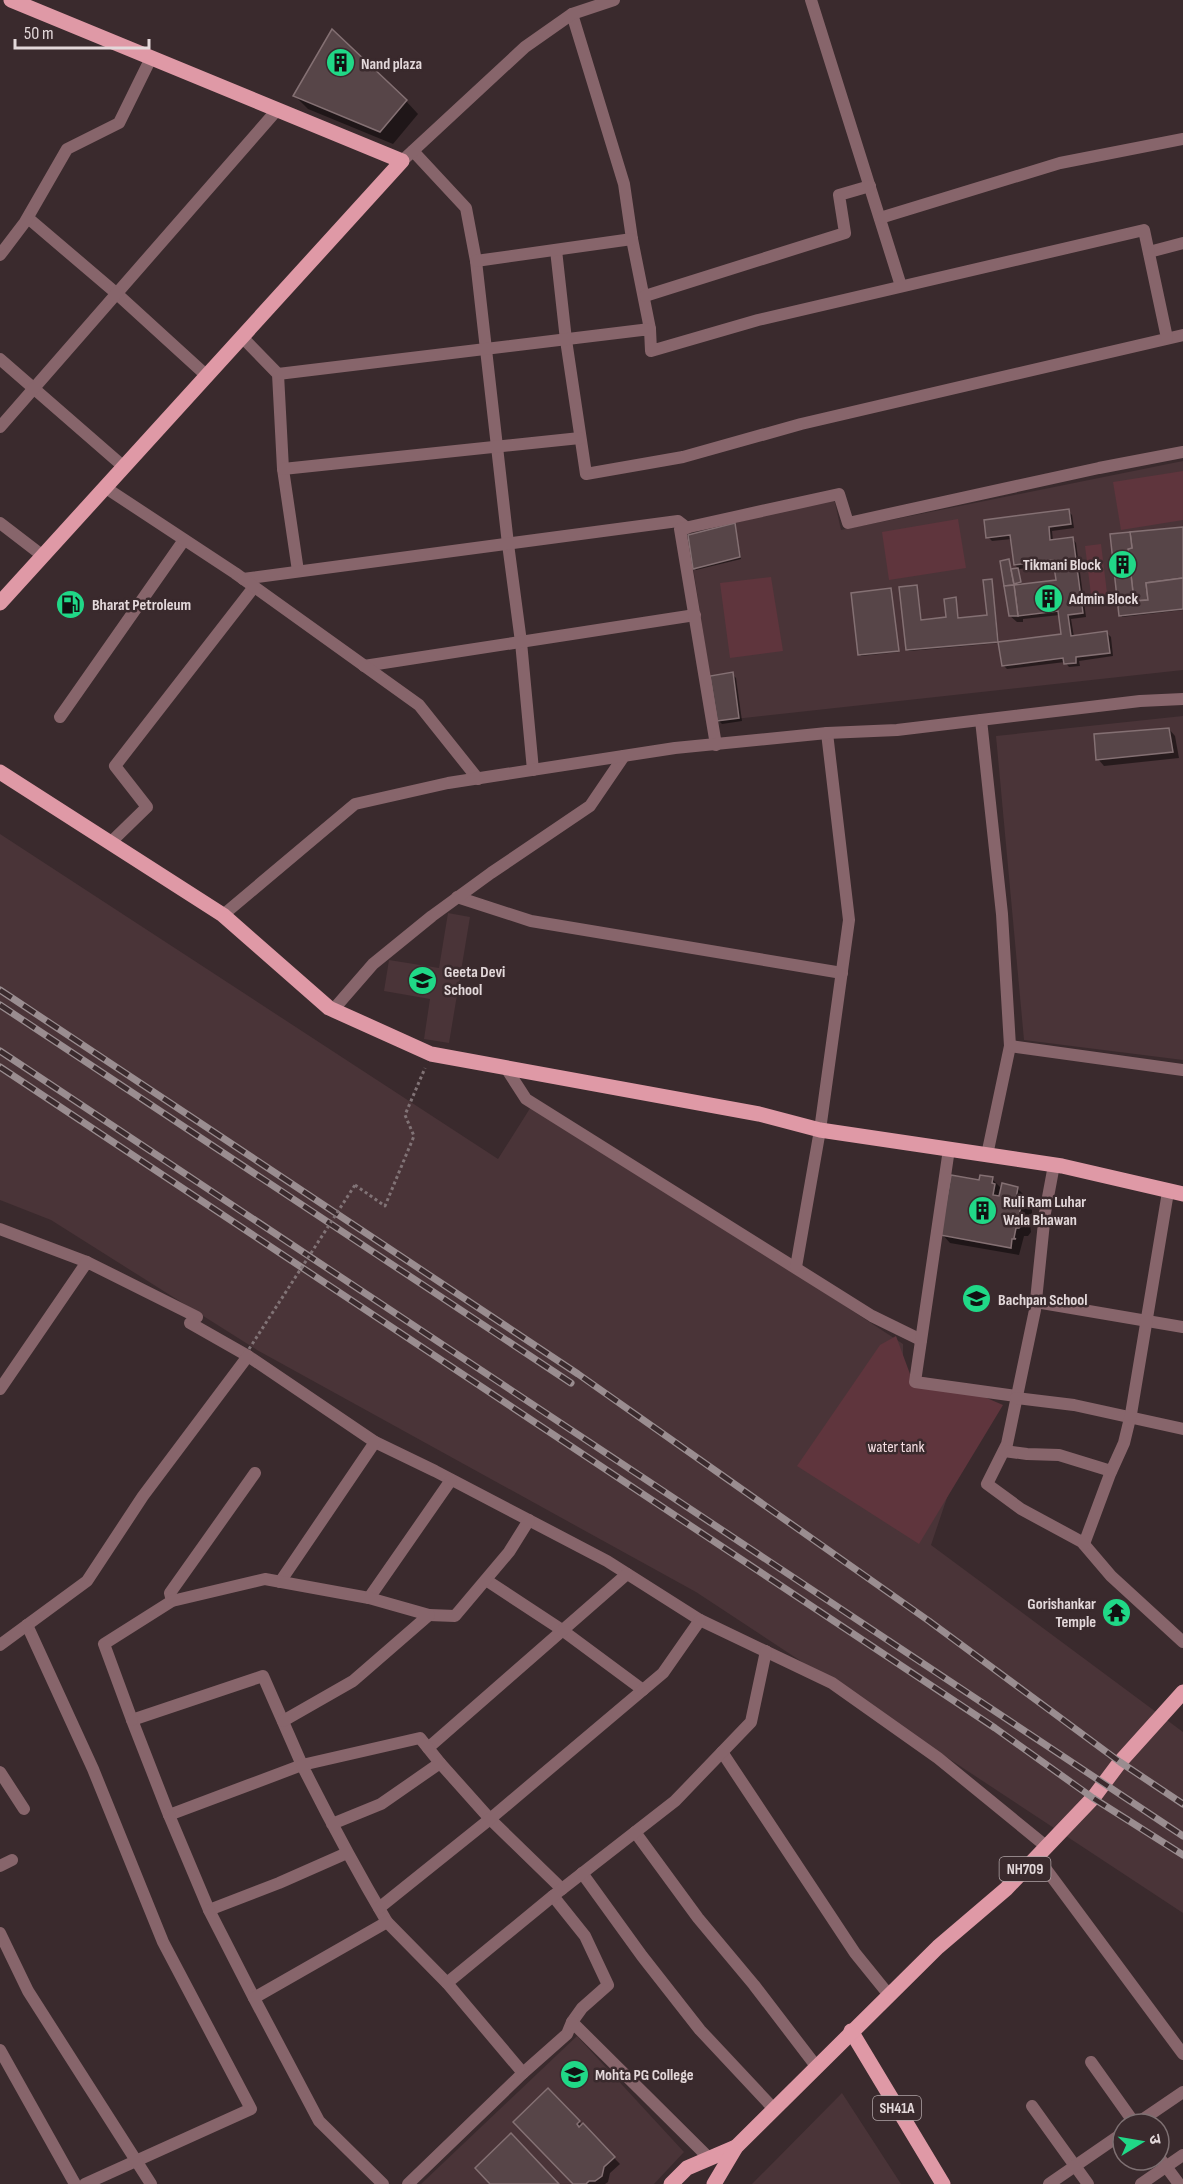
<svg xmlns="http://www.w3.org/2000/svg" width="1183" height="2184" viewBox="0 0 1183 2184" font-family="'Sofia Sans Condensed','Noto Sans Devanagari',sans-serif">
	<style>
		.built { fill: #4a3438 }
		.green { fill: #5f353d }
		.shadow { fill: #0007 }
		.building { fill: #574548; stroke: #847073; stroke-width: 1.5 }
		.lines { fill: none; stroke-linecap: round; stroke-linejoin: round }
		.path { stroke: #817376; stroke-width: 3; stroke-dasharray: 3 3; stroke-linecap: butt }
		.minor { stroke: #87656b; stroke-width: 12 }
		.tertiary { stroke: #87656b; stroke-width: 12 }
		.primary { stroke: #df99a6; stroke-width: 15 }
		.rail-casing { stroke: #9a8d90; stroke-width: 7 }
		.rail { stroke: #3a2a2d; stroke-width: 4.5; stroke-dasharray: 14; stroke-linecap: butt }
		.path-bridge { stroke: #817376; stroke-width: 3; stroke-dasharray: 3 3; stroke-linecap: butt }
		.labels { text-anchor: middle; stroke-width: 5; stroke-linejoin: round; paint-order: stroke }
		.shield { fill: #3a2a2d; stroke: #b0a4a6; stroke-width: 1.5 }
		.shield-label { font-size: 15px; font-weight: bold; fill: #e3d8da }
		.poi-label { font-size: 16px; font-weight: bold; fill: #e3d8da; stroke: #3a2a2d; text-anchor: start }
		.park-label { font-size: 16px; fill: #f4dde1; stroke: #3a2a2d }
	</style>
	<rect width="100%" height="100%" fill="#3a2a2d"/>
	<g class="built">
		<path d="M1183,461V670L717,721L688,535L834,498L841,530Z"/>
		<path d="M1183,716V1060L1024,1040L996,736Z"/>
		<path d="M0,834L498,1159L534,1102L903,1344V1384L976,1412L931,1545L1183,1732V1913L696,1592L257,1350L51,1220L0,1200Z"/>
		<path d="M448,913L470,917L449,1043L424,1039L430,999L384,991L389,960L439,968Z"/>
		<path d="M577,2036L684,2152L654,2184H421Z"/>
		<path d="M842,2093L901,2184H752Z"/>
	</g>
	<g class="green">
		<path d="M1183,471V520L1121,530L1113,482Z"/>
		<path d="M958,519L966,568L889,580L882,532Z"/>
		<path d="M1101,544L1108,601L1092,603L1085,546Z"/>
		<path d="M771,577L783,651L730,658L720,583Z"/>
		<path d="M896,1336L910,1374L954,1384L1003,1405L919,1544L797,1466L880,1345Z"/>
	</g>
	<g class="shadow">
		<path d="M295,96L406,101L418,114L393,144L308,109Z"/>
		<path d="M1068,511L1072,515L1074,528L1052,531L1053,541L1073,539L1076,543L1086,617L1071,619L1074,637L1107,633L1111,637L1113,656L1079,661L1080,666L1069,667L1065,662L1007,669L1003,665L1063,635L1060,615L1023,619V622H1017L1010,616L1009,561L1012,570L1019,572L1022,585L1057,581L1055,564L1019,569L1015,565L1012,539L992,541L988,537Z"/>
		<path d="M735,525L741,559L696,570L694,568Z"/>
		<path d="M1183,528V610L1122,617L1121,615Z"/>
		<path d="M992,581L999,643L909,651L907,649L917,586L922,622L948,619L955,599L959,619L989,616Z"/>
		<path d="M890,589L899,652L861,656L860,654Z"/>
		<path d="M732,674L736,678L742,721L722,724L718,720Z"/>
		<path d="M1169,729L1175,736L1179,758L1104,766L1098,759Z"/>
		<path d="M992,1179L1002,1189L1017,1188L1026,1197L1025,1203L1032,1210V1214H1029L1027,1223L1030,1225L1031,1232L1028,1236H1024L1019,1255L950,1243L942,1234L980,1182Z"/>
		<path d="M548,2090L620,2164L610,2173L608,2182L605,2184H575Z"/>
	</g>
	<g class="building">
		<path d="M332,29L407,100L380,132L293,96Z"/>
		<path d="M1069,509L1071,524L1049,527L1050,540L1073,537L1083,613L1068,615L1071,636L1107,631L1110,653L1076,657V663L1064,664L1063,658L1002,666L998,642L1061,634L1058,611L1018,616L1014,585L1056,580L1053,560L1014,565L1010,535L986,538L984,520Z"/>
		<path d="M735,523L740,557L693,569L688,535Z"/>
		<path d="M1183,527V578L1146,583L1148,600L1134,601L1128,549L1132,548L1130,532Z"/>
		<path d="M1130,532L1132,548L1128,549L1134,601L1148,600L1146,583L1183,578V609L1119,616L1110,534Z"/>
		<path d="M1009,559L1014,585L1004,586L1000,561Z"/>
		<path d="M1018,568L1021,582L1014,584L1011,569Z"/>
		<path d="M992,579L998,642L906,650L899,587L917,585L921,620L946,617L944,599L956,597L958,618L987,615L983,580Z"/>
		<path d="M1014,585L1018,616H1009L1004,586Z"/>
		<path d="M891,588L899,651L858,655L851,593Z"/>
		<path d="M733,672L739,718L717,721L710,676Z"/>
		<path d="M1169,728L1173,752L1096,760L1094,734Z"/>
		<path d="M951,1175L979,1180L980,1175L993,1177L992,1183L995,1184L993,1195L999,1196L1002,1183L1018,1187L1016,1199L1024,1200V1206H1021L1019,1215H1022L1023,1223L1019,1228H1016L1014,1238L1016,1239H1012L1011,1248L940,1235Z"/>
		<path d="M548,2088L580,2121L577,2124L579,2127L583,2123L615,2157L604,2167L602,2176L595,2181H589L586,2184H573L513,2122Z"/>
		<path d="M511,2133L559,2184H490L475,2168Z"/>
	</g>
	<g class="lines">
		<path class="path" d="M355,1185L385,1206L414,1136L405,1115L425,1068"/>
		<g class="minor">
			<path d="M811,0L901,286"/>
			<path d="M572,14L624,184L632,239L650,329"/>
			<path d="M413,151L466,208L476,261L508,544L521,642L533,770"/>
			<path d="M28,218L116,293L207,376"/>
			<path d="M880,218L1060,163L1183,139"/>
			<path d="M556,250L566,340L586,474L683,457L801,424L1183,335"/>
			<path d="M1149,252L1183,243"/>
			<path d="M0,255L25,222L67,149L119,123L151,58"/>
			<path d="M476,261L632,239"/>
			<path d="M645,296L845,233L839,195L870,186"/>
			<path d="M242,337L278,374L283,469L298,571"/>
			<path d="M0,359L124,467"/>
			<path d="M278,374L650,329L651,351L758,320L1144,230L1167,338"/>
			<path d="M0,427L277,110"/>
			<path d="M283,469L580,438"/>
			<path d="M0,523L43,556"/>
			<path d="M243,579L678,521L687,528"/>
			<path d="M364,666L695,615"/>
			<path d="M60,717L184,540"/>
			<path d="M981,720L1002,914L1010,1046L987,1155"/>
			<path d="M716,745L680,529L839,494L848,523L1099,468L1183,452"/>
			<path d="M110,843L147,807L115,766L254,587"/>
			<path d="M457,897L531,921L842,973"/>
			<path d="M333,1010L373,964L432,916L491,873L590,806L624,756"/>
			<path d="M1010,1046L1183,1070"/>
			<path d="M506,1068L526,1099L872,1316L921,1340"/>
			<path d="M949,1149L915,1382L1016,1396"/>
			<path d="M1054,1165L1045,1213L1035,1310L1007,1444L987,1484L1021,1509L1082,1542L1111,1576L1183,1642"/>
			<path d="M0,1229L87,1262"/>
			<path d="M796,1267L820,1130L849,920L827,733"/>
			<path d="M1036,1302L1183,1327"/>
			<path d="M0,1389L87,1262L197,1317L190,1323L248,1356L375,1442L435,1471L607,1561L700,1620L832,1683L938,1758L1047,1847"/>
			<path d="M1016,1398L1074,1405L1183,1429"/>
			<path d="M1004,1451L1027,1454L1059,1455L1111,1471"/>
			<path d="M1084,1544L1110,1474L1124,1443L1131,1414L1168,1192"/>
			<path d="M486,1580L562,1630L643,1690"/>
			<path d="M280,1582L375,1442"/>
			<path d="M369,1598L451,1480"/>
			<path d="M172,1601L170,1593L255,1473"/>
			<path d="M429,1615L455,1616L509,1552L529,1520"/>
			<path d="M27,1625L93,1769L163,1942L251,2109L85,2184"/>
			<path d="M0,1645L87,1581L143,1496L248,1356"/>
			<path d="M263,1676L302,1765L169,1815L132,1720Z"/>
			<path d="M132,1720L104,1644L172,1601L265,1579L369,1598L429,1615L353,1681L283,1721"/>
			<path d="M428,1748L627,1574"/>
			<path d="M722,1752L855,1953L889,1995"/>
			<path d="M440,1763L490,1819L562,1889"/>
			<path d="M0,1772L24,1809"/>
			<path d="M169,1815L209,1910L279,1883L347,1853"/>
			<path d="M332,1824L381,1804L440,1763L420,1738L302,1765C329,1819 357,1871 387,1922"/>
			<path d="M635,1832L698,1918L754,1985L816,2066"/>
			<path d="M1037,1857L1183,2054"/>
			<path d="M0,1866L12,1860"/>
			<path d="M582,1873L642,1956L700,2030L774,2109"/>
			<path d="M553,1896L585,1936L608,1985L582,2008L572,2022"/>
			<path d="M379,1908L490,1819L663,1673L700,1620"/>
			<path d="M209,1910L254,1998"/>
			<path d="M0,1933L28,1991L151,2184"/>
			<path d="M0,2050L75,2184"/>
			<path d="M1091,2062L1135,2124"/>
			<path d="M523,2073L567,2034L572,2022L709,2158"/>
			<path d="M1032,2106L1088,2184"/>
			<path d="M1136,2124L1183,2092"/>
			<path d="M1159,2157L1179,2184"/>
			<path d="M383,2184L319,2121L254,1998L387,1922L447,1983"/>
			<path d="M408,2184L523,2073L447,1983L553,1896L675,1801L751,1722L766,1651"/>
			<path d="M1049,2184L1123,2133"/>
			<path d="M1141,2184L1183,2155"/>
		</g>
		<g class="tertiary">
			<path d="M402,161L525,47L572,14L614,0"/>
			<path d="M106,488L235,573L419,705L478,779"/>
			<path d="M223,915L355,804L448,783L675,748L827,733L897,730L1140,701L1183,699"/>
		</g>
		<g class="primary">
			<path d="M0,603L402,161L11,0"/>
			<path d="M0,772L223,915L329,1008L431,1054L759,1114L820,1130L1062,1166L1183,1194"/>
			<path d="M851,2031L943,2184"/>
			<path d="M671,2184L687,2168L736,2147"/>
			<path d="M714,2184L736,2147L938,1947L1006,1889L1093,1798L1120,1762L1183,1692"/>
		</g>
		<defs>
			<g id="rail">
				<path d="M0,990L578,1374L929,1621L1120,1762L1183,1804"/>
				<path d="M0,1005L571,1383"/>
				<path d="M0,1051L1183,1836"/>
				<path d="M0,1067L995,1728L1093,1798L1183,1855"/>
			</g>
		</defs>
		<use href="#rail" class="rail-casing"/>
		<use href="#rail" class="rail"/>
		<path class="path-bridge" d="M249,1349L355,1185"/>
	</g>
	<defs>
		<symbol id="building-disc" viewBox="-11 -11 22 22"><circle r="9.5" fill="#20d887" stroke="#3a2a2d"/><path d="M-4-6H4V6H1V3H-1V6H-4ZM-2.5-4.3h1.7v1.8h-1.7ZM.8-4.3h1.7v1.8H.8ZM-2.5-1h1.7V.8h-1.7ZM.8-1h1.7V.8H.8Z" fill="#111"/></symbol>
		<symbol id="fuel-disc" viewBox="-11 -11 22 22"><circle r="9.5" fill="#20d887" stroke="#3a2a2d"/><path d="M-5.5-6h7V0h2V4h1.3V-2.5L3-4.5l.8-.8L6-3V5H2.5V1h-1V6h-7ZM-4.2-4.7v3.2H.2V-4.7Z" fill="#111"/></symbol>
		<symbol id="school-disc" viewBox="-11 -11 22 22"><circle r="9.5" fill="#20d887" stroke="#3a2a2d"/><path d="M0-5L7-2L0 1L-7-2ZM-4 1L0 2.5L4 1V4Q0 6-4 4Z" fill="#111"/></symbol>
		<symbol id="temple-disc" viewBox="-11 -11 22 22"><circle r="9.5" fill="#20d887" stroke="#3a2a2d"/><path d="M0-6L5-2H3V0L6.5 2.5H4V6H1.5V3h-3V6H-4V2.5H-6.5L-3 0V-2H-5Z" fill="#111"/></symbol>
		<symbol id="university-disc" viewBox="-11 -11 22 22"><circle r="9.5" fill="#20d887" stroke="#3a2a2d"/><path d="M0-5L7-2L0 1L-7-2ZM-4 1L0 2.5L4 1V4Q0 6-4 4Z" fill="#111"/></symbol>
	</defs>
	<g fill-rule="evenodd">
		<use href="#building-disc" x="324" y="46" width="33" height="33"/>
		<use href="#building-disc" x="1106" y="548" width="33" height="33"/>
		<use href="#building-disc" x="1032" y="582" width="33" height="33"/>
		<use href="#fuel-disc" x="54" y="588" width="33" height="33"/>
		<use href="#school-disc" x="406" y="964" width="33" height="33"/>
		<use href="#building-disc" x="966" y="1194" width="33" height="33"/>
		<use href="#school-disc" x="960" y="1282" width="33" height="33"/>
		<use href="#temple-disc" x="1100" y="1596" width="33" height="33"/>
		<use href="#university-disc" x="558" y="2058" width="33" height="33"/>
	</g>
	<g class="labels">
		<g class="shield">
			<rect x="999.5" y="1857" width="51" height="24" rx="4.5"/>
			<rect x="873" y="2096" width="48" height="24" rx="4.5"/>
		</g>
		<g class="shield-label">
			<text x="1025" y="1874">NH709</text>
			<text x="897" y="2113">SH41A</text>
		</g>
		<g class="poi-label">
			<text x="361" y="69">Nand plaza</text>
			<text x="1101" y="570" text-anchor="end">Tikmani Block</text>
			<text x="1069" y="604">Admin Block</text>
			<text x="92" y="610">Bharat Petroleum</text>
			<text x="444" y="977">Geeta Devi<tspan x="444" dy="18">School</tspan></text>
			<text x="1003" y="1207">Ruli Ram Luhar<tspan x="1003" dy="18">Wala Bhawan</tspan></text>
			<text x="998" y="1305">Bachpan School</text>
			<text x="1096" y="1609" text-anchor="end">Gorishankar<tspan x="1096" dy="18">Temple</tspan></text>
			<text x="595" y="2080">Mohta PG College</text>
		</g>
		<g class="park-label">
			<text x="896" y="1452">water tank</text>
		</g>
	</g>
	<g transform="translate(1141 2142) rotate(79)"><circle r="28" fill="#3a2a2d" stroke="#7e7072" stroke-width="1.5"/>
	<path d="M0-4.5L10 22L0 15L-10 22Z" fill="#20d887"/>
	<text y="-9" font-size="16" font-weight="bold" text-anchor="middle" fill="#e3d8da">उ</text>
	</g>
	<path d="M15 39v9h134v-9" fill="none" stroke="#e3d8da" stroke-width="3"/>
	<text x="24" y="39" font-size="18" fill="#e3d8da" stroke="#3a2a2d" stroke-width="4.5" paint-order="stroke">50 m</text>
</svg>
